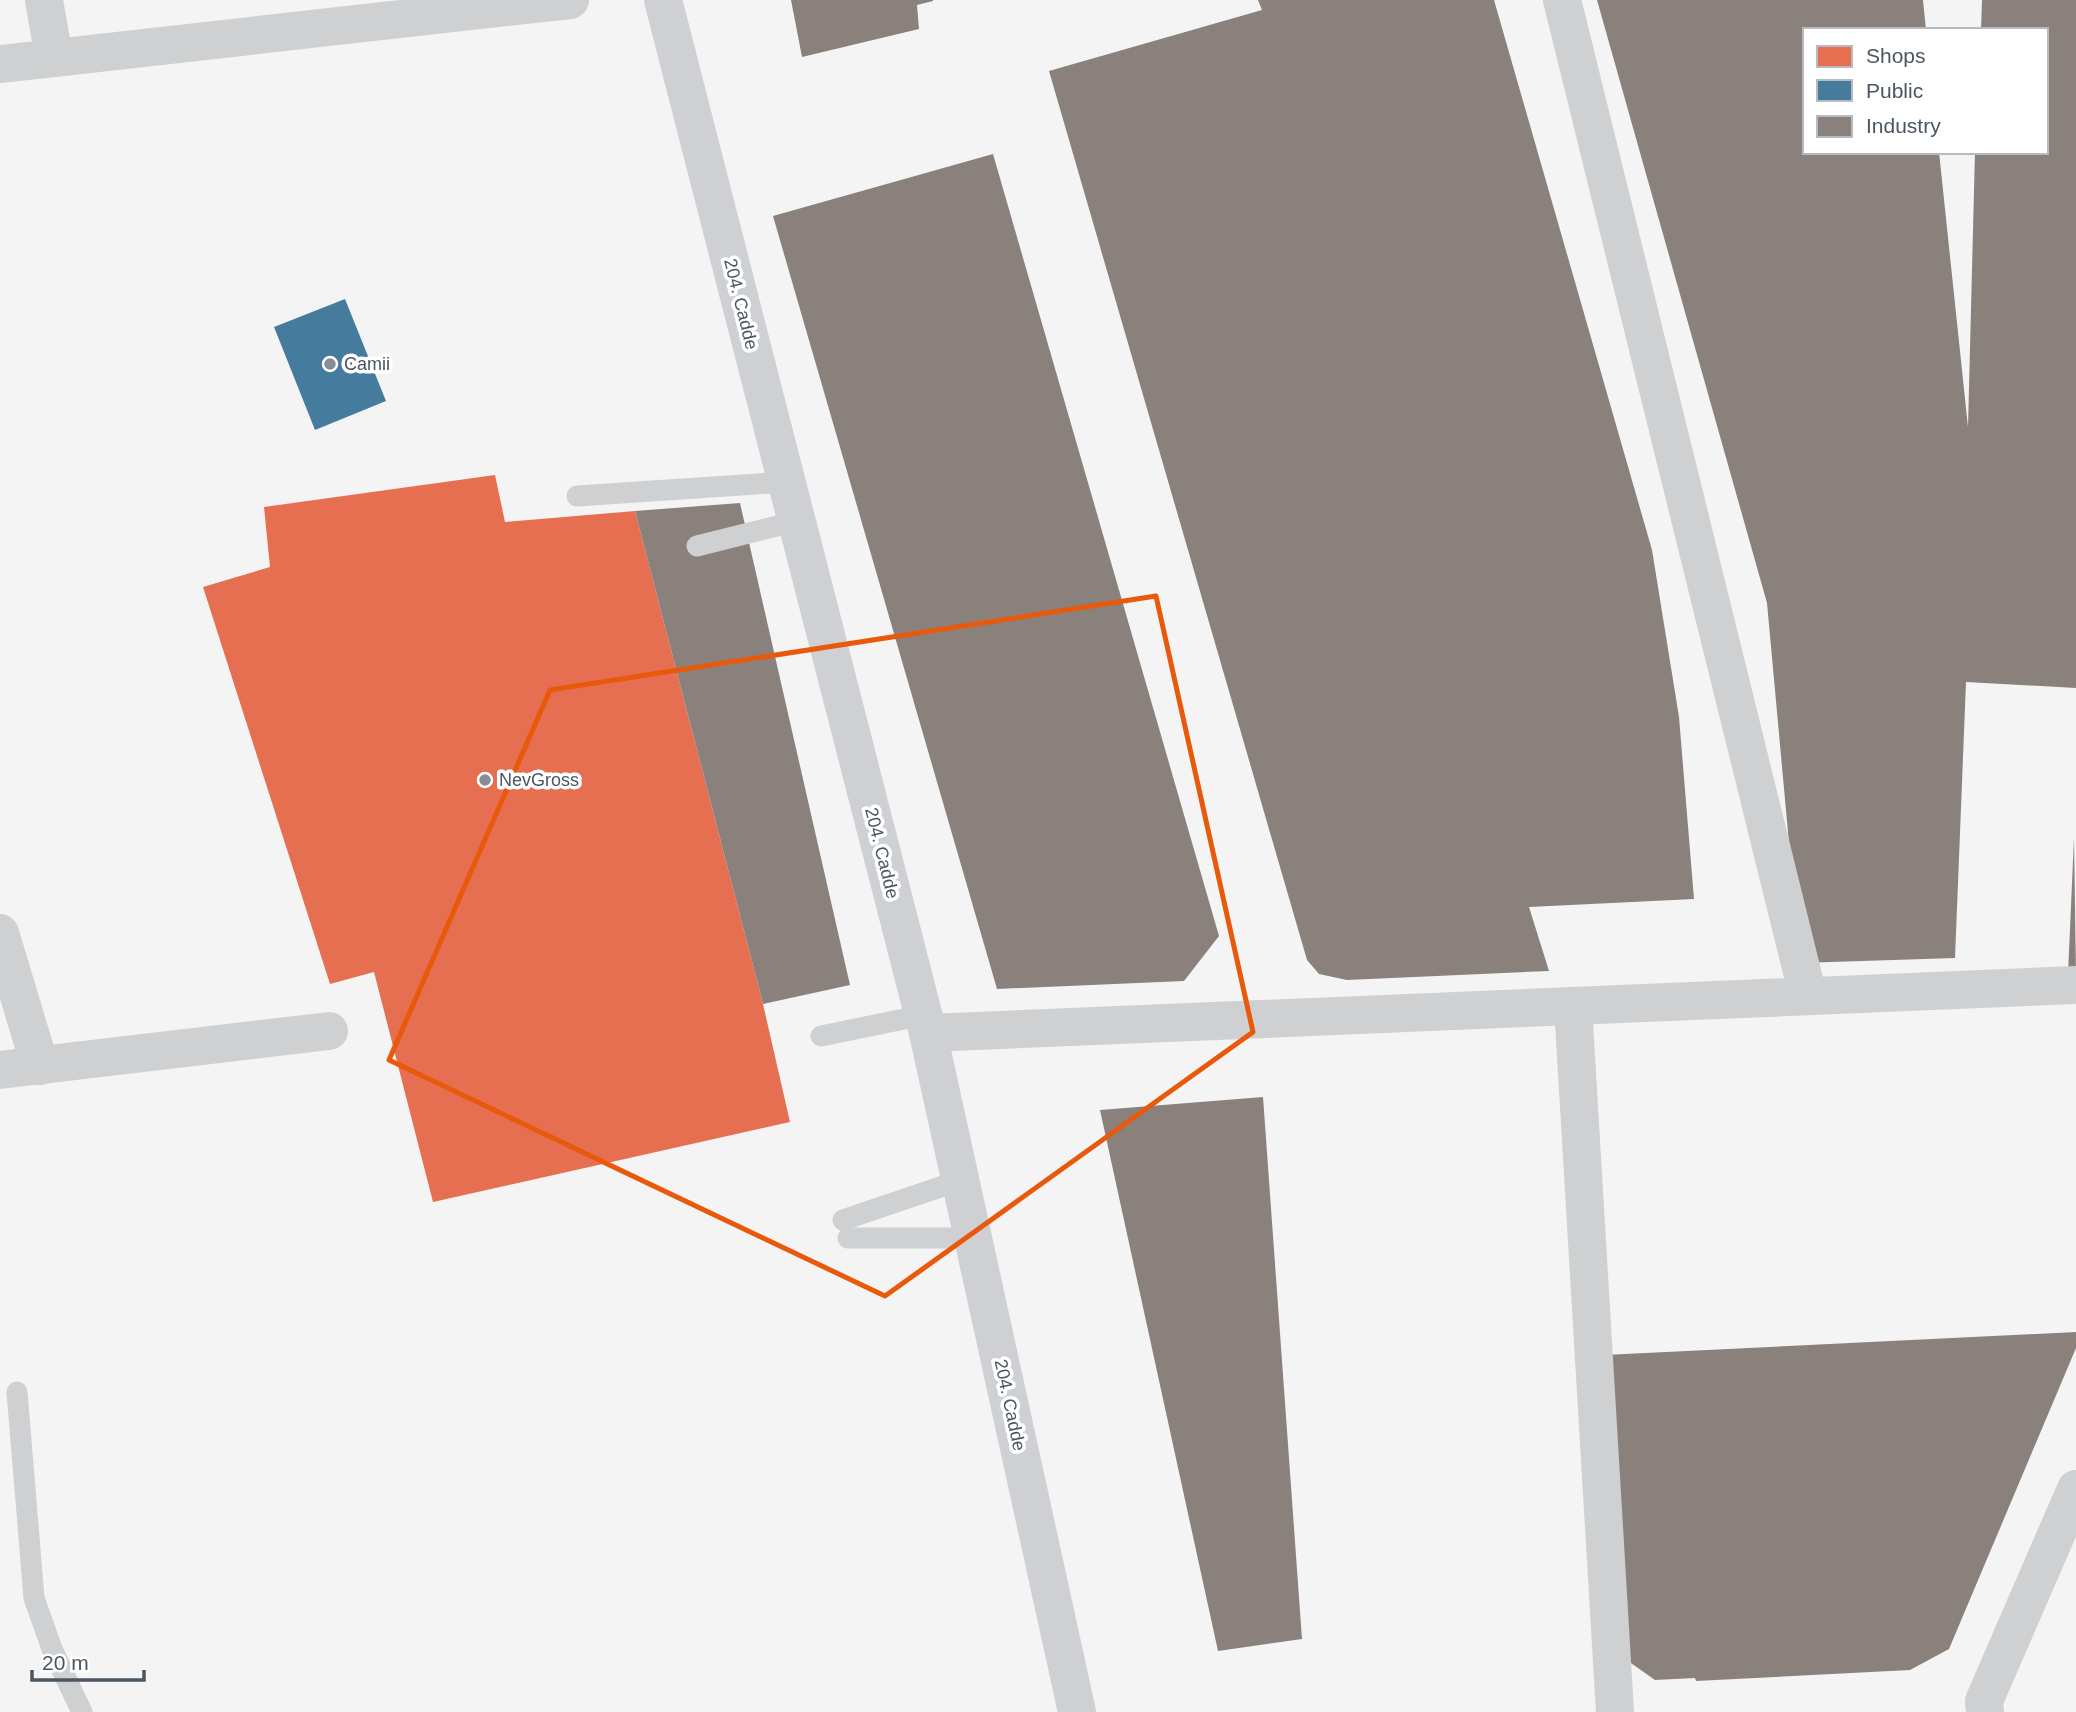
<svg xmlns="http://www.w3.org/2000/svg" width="2076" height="1712" viewBox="0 0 2076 1712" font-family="Arial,sans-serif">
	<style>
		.shops { fill: #e76f51 }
		.public { fill: #457b9d }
		.industry { fill: #8a817c }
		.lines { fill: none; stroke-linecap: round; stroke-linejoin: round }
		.lane { stroke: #ced0d2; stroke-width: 21 }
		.street { stroke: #ced0d2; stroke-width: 38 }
		.secondary { stroke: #ced0d4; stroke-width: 38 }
		.marked { fill: none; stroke: #e8590c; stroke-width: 5; stroke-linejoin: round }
		.poi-dot { fill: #868d94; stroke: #fff; stroke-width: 2.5 }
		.labels { text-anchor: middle; stroke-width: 7; stroke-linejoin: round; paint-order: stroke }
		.street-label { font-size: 18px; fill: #4a5661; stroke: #fff }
		.poi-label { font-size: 18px; fill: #4a5661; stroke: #fff; text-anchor: start }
	</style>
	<rect width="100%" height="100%" fill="#f4f4f4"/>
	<path class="shops" d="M495,475L505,522L635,511L763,1004L790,1122L433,1202L374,972L330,984L203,587L270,567L264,507Z"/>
	<path class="public" d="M345,299L386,401L315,430L274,327Z"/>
	<g class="industry">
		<path d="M791,0H933V1L917,5L919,29L802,57Z"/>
		<path d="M1258,0H1494L1652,550L1679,717L1694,899L1529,907L1549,971L1347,980L1319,974L1307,960L1049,71L1262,10Z"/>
		<path d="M1597,0H1923L1926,30H1805V152H1939L1968,427L1975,152H2046V30H1981L1982,0H2076V688L1966,682L1955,958L1800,963L1767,603Z"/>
		<path d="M993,154L1219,936L1184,981L997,989L773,216Z"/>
		<path d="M740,503L850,985L763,1004L635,511Z"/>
		<path d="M2074,838L2076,973L2068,974Z"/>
		<path d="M1263,1097L1302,1639L1218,1651L1100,1110Z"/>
		<path d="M2076,1332V1348L1949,1649L1910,1670L1696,1681L1695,1678L1655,1680L1618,1654L1604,1355Z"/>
	</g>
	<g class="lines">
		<g class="lane">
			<path d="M577,496L787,482"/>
			<path d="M697,546L797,521"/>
			<path d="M821,1036L924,1015"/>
			<path d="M843,1220L961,1180"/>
			<path d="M848,1238H973"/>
			<path d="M17,1392L34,1598L52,1649L82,1712"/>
		</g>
		<g class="street">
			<path d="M44,0L54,58"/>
			<path d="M1562,0L1808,996"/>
			<path d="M0,64L570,0"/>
			<path d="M0,933L40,1066"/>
			<path d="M1573,1006L1615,1712"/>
			<path d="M928,1033L2076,985"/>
			<path d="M0,1070L329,1031"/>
			<path d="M1985,1712L1984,1701L2076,1489"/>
		</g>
		<path class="secondary" d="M663,0L928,1033L1077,1712"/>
	</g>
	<path class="marked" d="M1156,596L1253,1032L885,1296L389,1060L550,690Z"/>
	<g class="poi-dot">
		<circle cx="330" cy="364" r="7"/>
		<circle cx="485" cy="780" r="7"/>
	</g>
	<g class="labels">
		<g class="street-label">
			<text transform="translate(741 304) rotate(76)" y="6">204. Cadde</text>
			<text transform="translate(882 853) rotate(76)" y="6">204. Cadde</text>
			<text transform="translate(1010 1405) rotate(78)" y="6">204. Cadde</text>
		</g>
		<g class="poi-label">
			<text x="344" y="370">Camii</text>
			<text x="499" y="786">NevGross</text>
		</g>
	</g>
	<rect x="1803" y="28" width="245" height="126" fill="#ffffff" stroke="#b7bbc0" stroke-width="2"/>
	<rect x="1817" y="46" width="35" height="21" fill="#e76f51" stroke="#b7bbc0" stroke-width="2"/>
	<text x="1866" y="63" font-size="21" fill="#4a5661">Shops</text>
	<rect x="1817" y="80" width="35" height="21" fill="#457b9d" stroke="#b7bbc0" stroke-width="2"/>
	<text x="1866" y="98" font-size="21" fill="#4a5661">Public</text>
	<rect x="1817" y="116" width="35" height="21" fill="#8a817c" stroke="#b7bbc0" stroke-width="2"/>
	<text x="1866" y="133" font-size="21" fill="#4a5661">Industry</text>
	<path d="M32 1670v10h112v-10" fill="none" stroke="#4a5661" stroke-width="3.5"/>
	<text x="42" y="1670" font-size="21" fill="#4a5661" stroke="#ffffff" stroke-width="5" paint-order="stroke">20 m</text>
</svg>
